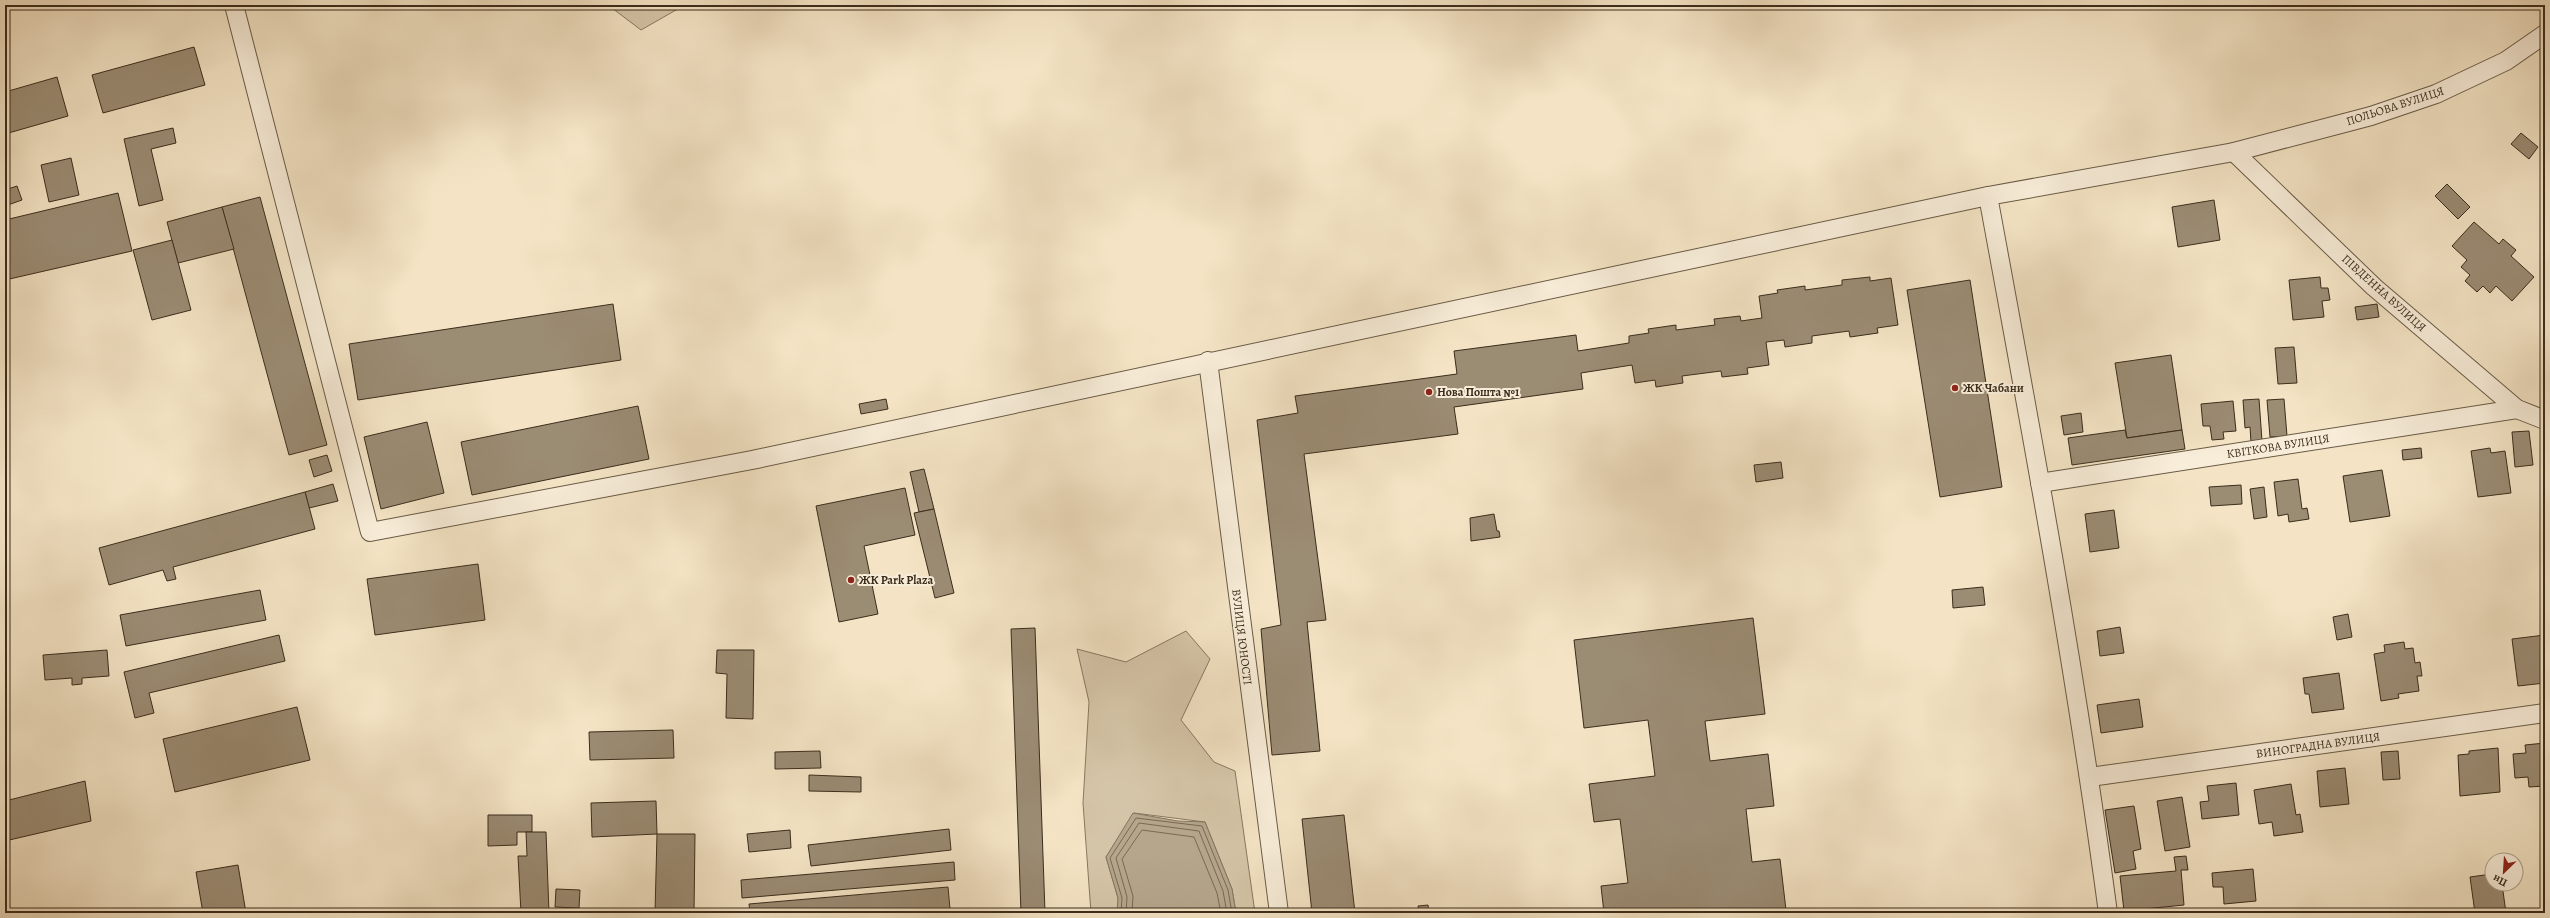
<svg xmlns="http://www.w3.org/2000/svg" width="2550" height="918" viewBox="0 0 2550 918" font-family="Alegreya,serif">
	<style>
		.green { fill: #d5c5a8; stroke: #887962 }
		.water { fill: #b5a68c; stroke: #84765f }
		.lines { fill: none; stroke-linecap: round; stroke-linejoin: round }
		.shore { stroke: #786a54; stroke-width: 1 }
		.building { fill: #9b8c74; stroke: #3b2d1c }
		.minor-casing { stroke: #695b46; stroke-width: 20 }
		.minor { stroke: #f8edd9; stroke-width: 18 }
		.poi-dot { fill: #8f2418; stroke: #f8edd9; stroke-width: 1.5 }
		.labels { text-anchor: middle; stroke-width: 4; stroke-linejoin: round; paint-order: stroke }
		.street-label { font-size: 12px; fill: #3b2d1c; stroke: #f8edd9 }
		.poi-label { font-size: 12px; font-weight: bold; fill: #3b2d1c; stroke: #f8edd9; text-anchor: start }
	</style>
	<rect width="100%" height="100%" fill="#f4e4c5"/>
	<filter id="stains"><feTurbulence type="fractalNoise" baseFrequency=".005" numOctaves="4"/><feColorMatrix values="0 0 0 0 .2 0 0 0 0 .09 0 0 0 0 .02 0 0 0 .5 -.17"/></filter>
	<radialGradient id="worn" r=".72"><stop offset=".6" stop-color="#630" stop-opacity="0"/><stop offset="1" stop-color="#630" stop-opacity=".3"/></radialGradient>
	<g class="green">
		<path d="M608,5H683V6L641,30Z"/>
		<path d="M1186,631L1210,659L1181,720L1214,762L1235,771L1255,913H1236L1232,889L1205,822L1134,813L1106,857L1118,898L1119,913H1091L1083,803L1089,702L1077,649L1126,662Z"/>
	</g>
	<path class="water" d="M1133,813L1178,821L1205,822L1232,889L1236,913H1117L1118,898L1106,857Z"/>
	<g class="lines">
		<g class="shore">
			<path d="M1121,913L1122,898L1110,858L1136,818L1202,826L1228,890L1232,913"/>
			<path d="M1126,913L1127,897L1116,858L1139,823L1199,831L1223,891L1227,913"/>
			<path d="M1132,913L1133,896L1122,859L1142,830L1194,837L1217,893L1221,913"/>
		</g>
	</g>
	<g class="building">
		<path d="M194,47L205,85L103,113L92,75Z"/>
		<path d="M57,77L68,116L5,134V92Z"/>
		<path d="M173,128L176,143L151,149L163,200L139,206L124,139Z"/>
		<path d="M2521,133L2538,147L2529,159L2511,144Z"/>
		<path d="M71,158L79,195L49,202L41,165Z"/>
		<path d="M2447,184L2470,207L2458,219L2435,196Z"/>
		<path d="M17,186L22,200L5,206V190Z"/>
		<path d="M118,193L132,251L5,280V220Z"/>
		<path d="M260,197L327,445L289,455L222,207Z"/>
		<path d="M2214,200L2220,240L2178,247L2172,207Z"/>
		<path d="M222,207L234,249L178,263L167,222Z"/>
		<path d="M2474,222L2499,244L2503,239L2516,250L2511,256L2534,277L2512,301L2496,286L2490,293L2483,286L2477,292L2465,281L2470,275L2461,267L2467,260L2452,246Z"/>
		<path d="M172,240L191,310L152,320L133,250Z"/>
		<path d="M1870,277V281L1891,278L1898,325L1877,328L1878,333L1850,337L1849,331L1812,336V343L1785,347L1784,340L1766,342L1769,365L1747,368L1748,374L1722,377L1721,371L1682,376L1683,383L1656,387L1655,380L1635,383L1632,365L1581,373L1583,389L1454,407L1458,434L1304,454L1326,620L1307,622L1320,751L1272,755L1261,629L1281,625L1257,420L1298,413L1295,396L1457,374L1454,351L1576,335L1578,351L1629,343V336L1649,333L1648,329L1676,325V330L1715,325L1714,319L1740,316L1741,321L1762,318L1759,296L1778,293L1777,290L1805,286V290L1842,285V280Z"/>
		<path d="M2320,277L2321,288H2328L2330,300L2322,301L2324,317L2293,320L2289,280Z"/>
		<path d="M1970,280L2002,487L1940,497L1907,290Z"/>
		<path d="M2545,292V303L2540,298Z"/>
		<path d="M613,304L621,360L358,400L349,344Z"/>
		<path d="M2377,304L2379,317L2357,320L2355,307Z"/>
		<path d="M2294,347L2297,383L2278,384L2275,348Z"/>
		<path d="M2171,355L2182,430L2127,438L2115,363Z"/>
		<path d="M886,399L888,409L861,414L859,404Z"/>
		<path d="M2259,399L2262,441L2251,442L2250,427L2245,428L2243,400Z"/>
		<path d="M2284,399L2287,436L2270,437L2267,400Z"/>
		<path d="M2233,401L2236,431L2223,432L2224,439L2212,440L2210,426H2203L2201,404Z"/>
		<path d="M638,406L649,459L472,495L461,442Z"/>
		<path d="M2081,413L2083,432L2064,435L2061,416Z"/>
		<path d="M427,422L444,493L381,509L364,437Z"/>
		<path d="M2125,430L2127,438L2182,430L2185,449L2072,465L2068,438Z"/>
		<path d="M2529,431L2533,465L2515,467L2512,432Z"/>
		<path d="M2421,448L2422,458L2403,460L2402,450Z"/>
		<path d="M2490,448L2491,453L2505,451L2511,493L2478,497L2471,451Z"/>
		<path d="M327,455L332,471L314,477L309,460Z"/>
		<path d="M1781,462L1783,478L1756,482L1754,465Z"/>
		<path d="M924,469L934,509L919,512L910,472Z"/>
		<path d="M2382,470L2390,516L2350,522L2343,476Z"/>
		<path d="M2298,479L2302,509L2307,508L2309,519L2289,522L2288,514L2278,516L2274,482Z"/>
		<path d="M333,484L338,501L309,508L305,492Z"/>
		<path d="M2241,485L2242,504L2211,506L2209,487Z"/>
		<path d="M2264,487L2267,517L2254,519L2250,489Z"/>
		<path d="M905,488L915,535L864,546L878,614L839,622L816,506Z"/>
		<path d="M305,492L315,529L173,567L176,579L167,581L163,570L109,585L99,548Z"/>
		<path d="M934,509L954,593L935,598L914,513Z"/>
		<path d="M2114,510L2119,548L2090,552L2085,514Z"/>
		<path d="M1494,514L1497,531H1499L1500,537L1471,541L1470,518Z"/>
		<path d="M478,564L485,620L375,635L367,579Z"/>
		<path d="M1983,587L1985,605L1953,608L1952,590Z"/>
		<path d="M260,590L266,620L126,646L120,615Z"/>
		<path d="M2348,614L2352,637L2337,640L2333,617Z"/>
		<path d="M1753,618L1765,714L1705,721L1710,761L1768,754L1774,806L1746,809L1752,862L1780,859L1786,910L1759,913H1604L1601,886L1628,883L1620,819L1594,822L1589,784L1655,776L1648,720L1584,728L1574,640Z"/>
		<path d="M2120,627L2124,653L2100,656L2097,631Z"/>
		<path d="M1035,628L1045,913H1021L1011,629Z"/>
		<path d="M279,635L285,661L149,693L154,713L135,718L124,672Z"/>
		<path d="M2545,635V683L2518,686L2512,639Z"/>
		<path d="M2404,642L2405,649L2413,648L2415,663L2420,662L2422,676H2417L2419,691L2398,694L2399,698L2381,701L2374,654L2385,652L2384,645Z"/>
		<path d="M107,650L109,676L82,678V684L72,685V678L45,680L43,655Z"/>
		<path d="M717,650H754L753,719L726,718L727,674L716,673Z"/>
		<path d="M2339,673L2344,709L2312,713L2309,694H2305L2303,678Z"/>
		<path d="M2139,699L2143,727L2101,733L2097,705Z"/>
		<path d="M297,707L310,760L175,792L163,739Z"/>
		<path d="M673,730L674,758L590,760L589,732Z"/>
		<path d="M2545,743V786L2529,787L2528,777L2515,778L2513,754L2526,753L2525,745Z"/>
		<path d="M2498,748L2500,792L2460,796L2458,755L2469,754V751Z"/>
		<path d="M820,751L821,768L775,769V752Z"/>
		<path d="M2398,751L2400,779L2383,780L2381,752Z"/>
		<path d="M2345,768L2349,804L2320,807L2317,771Z"/>
		<path d="M809,775L861,777V792L809,791Z"/>
		<path d="M85,781L91,821L5,841V801Z"/>
		<path d="M2236,783L2239,815L2202,819L2200,802L2209,801L2207,786Z"/>
		<path d="M2291,784L2296,815L2300,814L2303,832L2274,836L2272,822L2259,824L2254,790Z"/>
		<path d="M2182,797L2190,847L2165,851L2157,801Z"/>
		<path d="M656,801L657,834L592,837L591,803Z"/>
		<path d="M2134,806L2141,849L2133,851L2136,869L2115,873L2105,810Z"/>
		<path d="M488,815H532V832H517V845L488,846Z"/>
		<path d="M1344,815L1355,913H1312L1302,819Z"/>
		<path d="M949,829L951,850L811,866L808,845Z"/>
		<path d="M790,830L791,848L749,852L747,834Z"/>
		<path d="M526,832H546L549,913H521L518,856H527Z"/>
		<path d="M657,834H695L694,913H655Z"/>
		<path d="M2186,856L2188,870H2181L2184,905L2124,911L2120,876L2176,871L2174,857Z"/>
		<path d="M954,862L955,880L742,898L741,880Z"/>
		<path d="M238,865L246,913H203L196,872Z"/>
		<path d="M2253,869L2256,901L2224,904L2223,887H2213L2212,873Z"/>
		<path d="M2492,874V884H2502L2506,913H2475L2470,877Z"/>
		<path d="M948,887L950,909L903,913H750L749,904Z"/>
		<path d="M556,889L580,890L579,908L555,907Z"/>
		<path d="M1428,905L1429,913H1419L1418,906Z"/>
		<rect x="608" y="910" width="25" height="3"/>
	</g>
	<g class="lines">
		<defs>
			<g id="minor">
				<path d="M234,5L370,532L752,460L1988,196"/>
				<path d="M2234,152L2374,287L2517,409L2545,420"/>
				<path d="M1208,361L1279,913"/>
				<path d="M2040,483L2517,409"/>
				<path d="M2090,777L2545,713"/>
				<path d="M2108,913C2076,673 2032,434 1988,196L2234,152L2371,116L2436,94L2506,61L2545,34"/>
			</g>
		</defs>
		<use href="#minor" class="minor-casing"/>
		<use href="#minor" class="minor"/>
	</g>
	<g class="poi-dot">
		<circle cx="1955" cy="388" r="4"/>
		<circle cx="1429" cy="392" r="4"/>
		<circle cx="851" cy="580" r="4"/>
	</g>
	<g class="labels">
		<g class="street-label">
			<text transform="translate(2395 106) rotate(-18)" y="4">ПОЛЬОВА ВУЛИЦЯ</text>
			<text transform="translate(2384 293) rotate(42)" y="4">ПІВДЕННА ВУЛИЦЯ</text>
			<text transform="translate(2278 446) rotate(-9)" y="4">КВІТКОВА ВУЛИЦЯ</text>
			<text transform="translate(1242 637) rotate(83)" y="4">ВУЛИЦЯ ЮНОСТІ</text>
			<text transform="translate(2318 745) rotate(-8)" y="4">ВИНОГРАДНА ВУЛИЦЯ</text>
		</g>
		<g class="poi-label">
			<text x="1963" y="392">ЖК Чабани</text>
			<text x="1437" y="396">Нова Пошта №1</text>
			<text x="859" y="584">ЖК Park Plaza</text>
		</g>
	</g>
	<rect width="2550" height="918" fill="none" stroke="#f4e4c5" stroke-width="20"/>
	<rect x="6" y="6" width="2538" height="906" fill="none" stroke="#3b2d1c" stroke-width="2"/>
	<rect x="10" y="10" width="2530" height="898" fill="none" stroke="#3b2d1c"/>
	<g transform="translate(2504 872) rotate(205)"><circle r="19" fill="#f8edd9" stroke="#aca08d"/>
	<path d="M0-3L7 15L0 10L-7 15Z" fill="#8f2418"/>
	<text y="-6" font-size="11" font-weight="bold" text-anchor="middle" fill="#3b2d1c">Пн</text>
	</g>
	<rect width="100%" height="100%" filter="url(#stains)"/>
	<rect width="100%" height="100%" fill="url(#worn)"/>
</svg>
